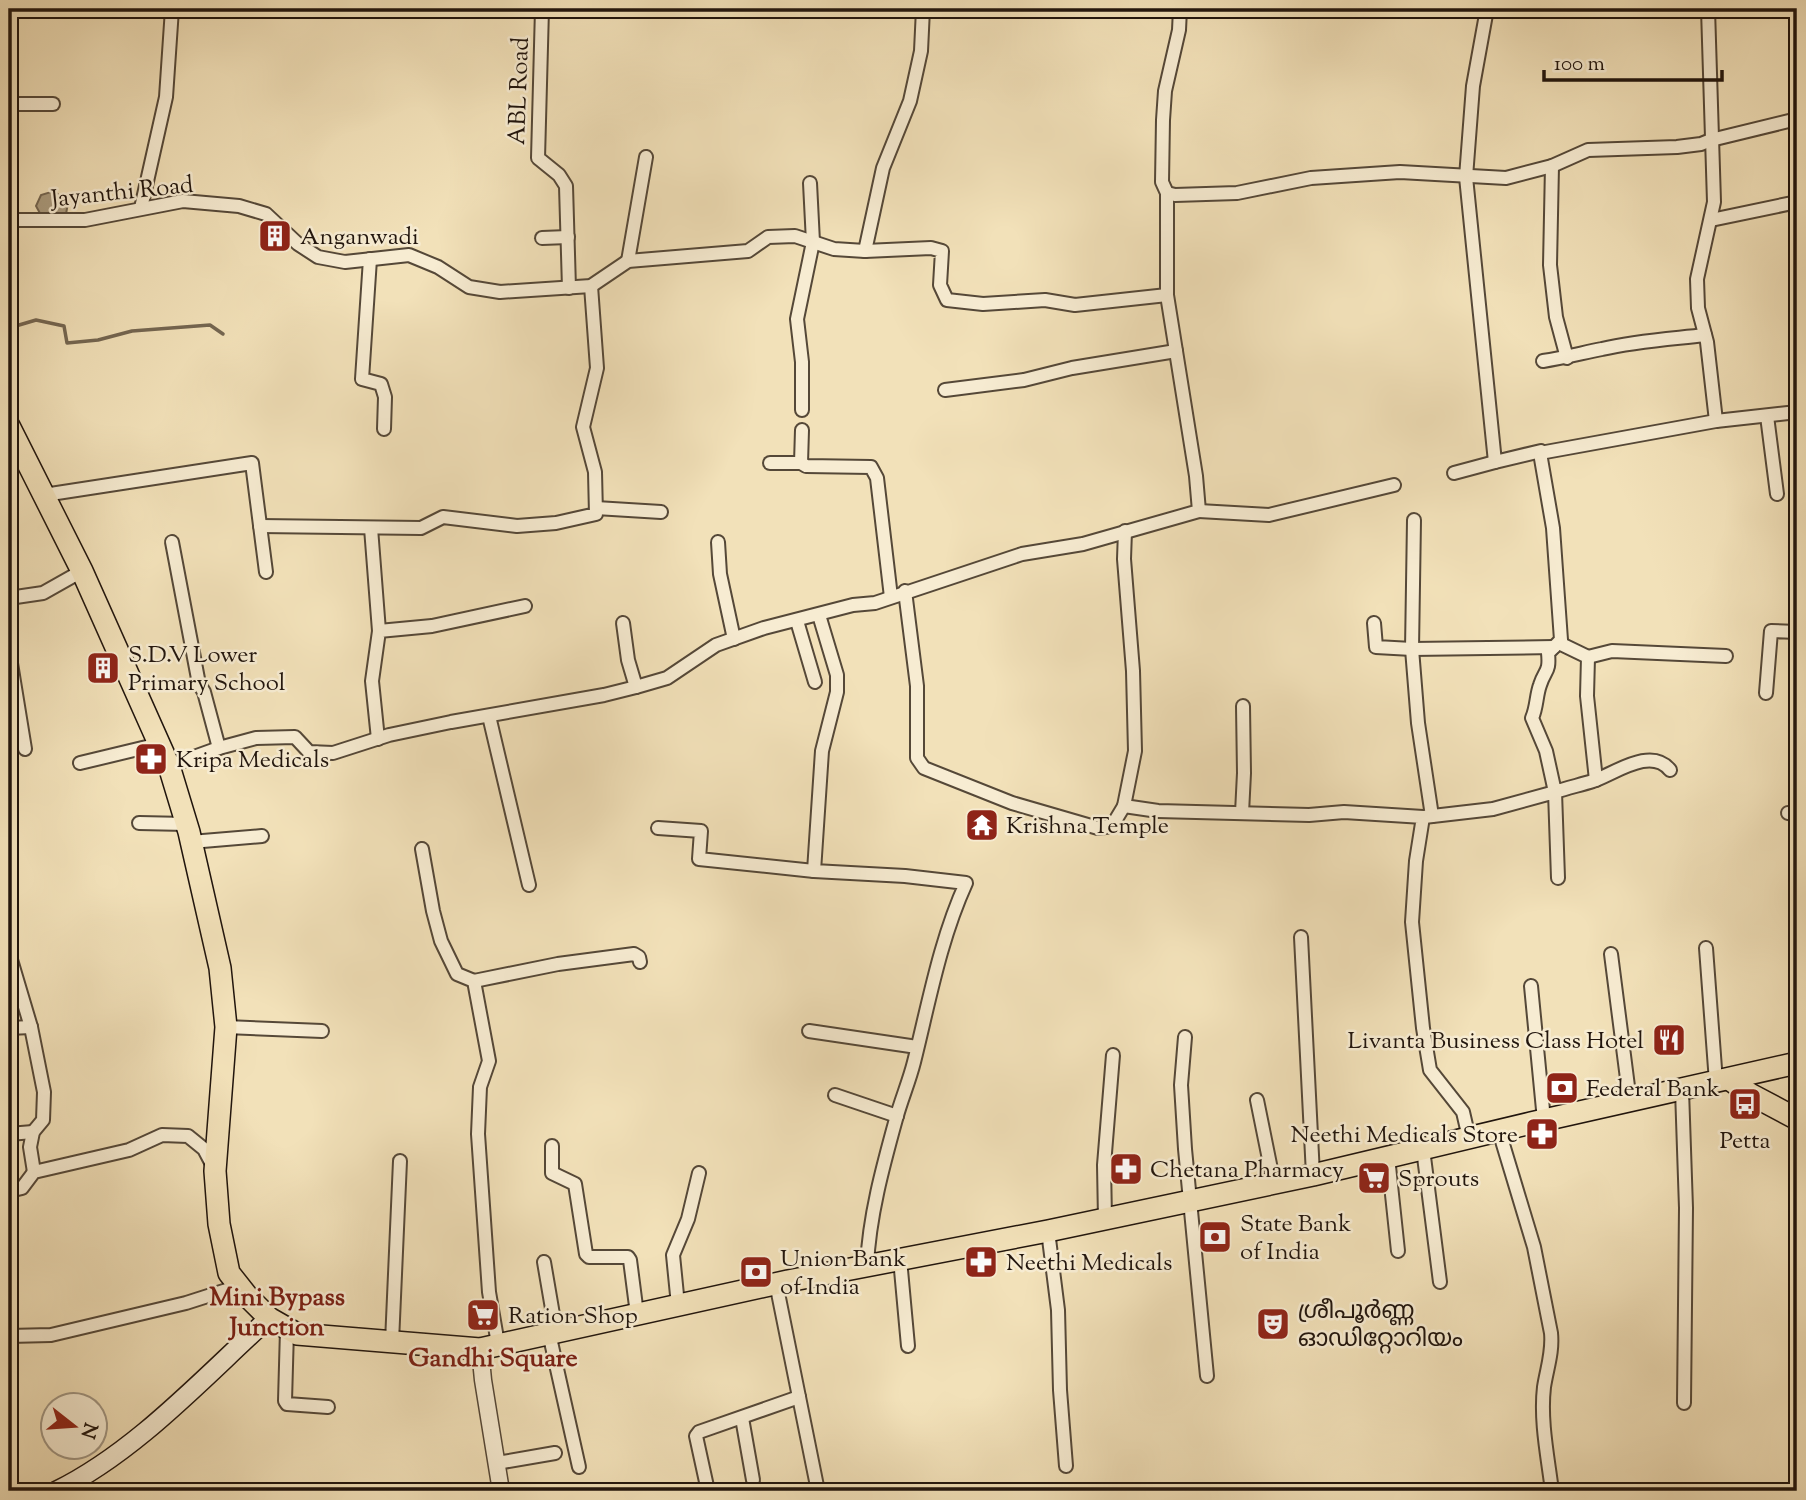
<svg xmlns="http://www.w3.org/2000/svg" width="1806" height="1500" viewBox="0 0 1806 1500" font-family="'Sorts Mill Goudy','Noto Sans Malayalam',serif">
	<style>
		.water { fill: #ab9c7f; stroke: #746651; stroke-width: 2 }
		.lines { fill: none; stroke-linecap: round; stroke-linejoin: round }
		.stream { stroke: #746651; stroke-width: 3.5 }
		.minor-casing { stroke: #554838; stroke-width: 16 }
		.tertiary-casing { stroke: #554838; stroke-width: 19 }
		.secondary-casing { stroke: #21150d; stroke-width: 21 }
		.trunk-casing { stroke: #21150d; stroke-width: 24 }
		.minor { stroke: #f7ecd2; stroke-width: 12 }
		.tertiary { stroke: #f7ecd2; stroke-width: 16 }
		.secondary { stroke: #f7ecd2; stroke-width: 18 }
		.trunk { stroke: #f2e1b9; stroke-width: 21 }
		.labels { text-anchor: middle; stroke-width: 5; stroke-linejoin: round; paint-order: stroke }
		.street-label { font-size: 24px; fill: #21150d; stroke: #f7ecd2 }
		.poi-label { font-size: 24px; fill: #21150d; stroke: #f7ecd2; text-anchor: start }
		.neighbourhood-label { font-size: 26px; font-weight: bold; fill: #7a1f14; stroke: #f7ecd2 }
	</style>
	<rect width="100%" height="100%" fill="#f2e1b9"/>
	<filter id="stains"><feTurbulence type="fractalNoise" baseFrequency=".00286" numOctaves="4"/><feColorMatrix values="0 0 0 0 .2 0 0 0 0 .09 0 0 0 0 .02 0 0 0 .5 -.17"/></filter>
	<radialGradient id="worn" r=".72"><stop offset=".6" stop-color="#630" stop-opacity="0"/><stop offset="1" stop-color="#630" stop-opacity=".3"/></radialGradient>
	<path class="water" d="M54,191L68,203L66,214L42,217L36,206L41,195Z"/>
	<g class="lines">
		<path class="stream" d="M9,328L36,320L64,326L67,343L98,340L132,331L210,325L223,334"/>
		<defs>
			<g id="minor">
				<path d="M542,9L538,158L559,175L566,186L569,288"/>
				<path d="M1180,9L1179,30L1165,91L1163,120L1162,182L1167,193L1175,195L1237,193L1311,178L1400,172L1506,178L1552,166L1588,150L1677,147L1701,144L1711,140L1797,119"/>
				<path d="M1487,9L1473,86L1466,177L1495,462L1541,451"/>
				<path d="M1708,9L1714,202L1697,279L1698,308L1707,342L1716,421"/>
				<path d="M9,104H53"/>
				<path d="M1552,166L1550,265L1556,317L1567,358"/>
				<path d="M141,208L166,97L172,9"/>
				<path d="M9,220H85L183,201L239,206L266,214L298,244L318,257L345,262L409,255L438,267L469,287L500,292L591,286L628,261L748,251L768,237L795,236L834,249L865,251L931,248L942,251L940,285L947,300L983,304L1045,300L1075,305L1167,295"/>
				<path d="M1711,220L1797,202"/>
				<path d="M542,238L568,237"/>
				<path d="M865,251L883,168L910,101L921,51L923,9"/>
				<path d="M370,259L362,379L381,384L385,397L384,429"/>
				<path d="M628,261L646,157"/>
				<path d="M1543,361C1563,358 1582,353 1602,349C1635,341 1670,339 1705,335"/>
				<path d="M945,390L1024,380L1072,368L1176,351"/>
				<path d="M802,410V362L797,319L813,242L810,183"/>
				<path d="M1767,416L1777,494"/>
				<path d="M802,430L801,463L806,466L871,467L877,478L891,597"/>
				<path d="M770,463H801"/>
				<path d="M1454,473L1495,462"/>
				<path d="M44,495L252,463L266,572"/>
				<path d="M596,508L661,512"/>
				<path d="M1199,511L1269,515L1394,485"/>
				<path d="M1414,520L1412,649L1418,723L1432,816"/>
				<path d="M260,526L421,528L443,517L517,526L556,523L596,514L595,472L583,427L597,368L591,286"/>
				<path d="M371,528L379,631"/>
				<path d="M1125,531L1124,559L1133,671L1135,751L1124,806L1158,811L1309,815L1344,812L1423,817L1416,861L1412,922L1423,1028L1430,1070L1463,1112L1469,1138"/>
				<path d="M172,542L199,684L204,692L219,748"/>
				<path d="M718,542L720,574L734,639"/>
				<path d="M905,591L917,686V758L924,768L1012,803L1098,828L1112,826L1124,806"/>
				<path d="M9,598L43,593L82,571"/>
				<path d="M819,615L837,675V692L822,751L814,871L905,876L966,883C940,940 929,1002 914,1062C909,1082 901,1100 896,1119C883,1166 869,1217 867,1266"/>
				<path d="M797,621L815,682"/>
				<path d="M623,623L628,660L636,687"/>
				<path d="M1374,623L1376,647L1412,649L1554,647"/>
				<path d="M1559,643L1588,657L1587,696L1596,780"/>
				<path d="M9,651L25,749"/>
				<path d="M1588,657L1612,651L1726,656"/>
				<path d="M1766,693L1771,631L1797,632"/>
				<path d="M489,716L529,885"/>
				<path d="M378,739L372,681L379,631L432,626L525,606"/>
				<path d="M80,763L159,744"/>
				<path d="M169,766L219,748L256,738L295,737L309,752L333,753L389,735L451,722L604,695L636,687L667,678L716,645L764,628L853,605L875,603L1022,554L1083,544L1199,511L1196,476L1167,295V193"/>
				<path d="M1670,770C1651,746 1614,774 1593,781C1580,785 1567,788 1555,792L1546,751L1532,718C1537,707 1536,696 1540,685C1545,669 1550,673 1548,653L1561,640L1553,528L1540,453L1716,421L1797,412"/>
				<path d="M1242,813L1244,773L1243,706"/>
				<path d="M1788,813L1797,814"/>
				<path d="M1424,817L1493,809L1555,792L1558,878"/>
				<path d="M139,823L186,824"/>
				<path d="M658,828L701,831L699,859L814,871"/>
				<path d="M191,842L262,836"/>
				<path d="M422,849L433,911L441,941L457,974L474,981L489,1061L480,1087L478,1134L489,1292L498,1344"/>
				<path d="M1301,937L1313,1175"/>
				<path d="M1706,948L1716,1082"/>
				<path d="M9,953L31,1027L44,1092L43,1120L33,1132L30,1147L34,1172"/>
				<path d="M1611,954L1630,1102"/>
				<path d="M474,981L558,964L634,954L639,957L640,962"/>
				<path d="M1531,986L1544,1120"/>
				<path d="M226,1027L322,1031"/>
				<path d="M9,1028L31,1027"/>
				<path d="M809,1031L917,1047"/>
				<path d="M1185,1037L1181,1085L1185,1149L1207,1376"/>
				<path d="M1682,1090L1686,1208L1684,1403"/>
				<path d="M835,1095L897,1116"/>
				<path d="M1257,1100L1274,1184"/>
				<path d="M1499,1131L1534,1247L1551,1333C1553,1352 1547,1368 1544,1387C1540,1421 1548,1458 1552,1491"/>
				<path d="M9,1134L33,1132"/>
				<path d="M552,1146V1173L575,1184L586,1254L589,1257H628L630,1260L637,1314"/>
				<path d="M1423,1149L1440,1282"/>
				<path d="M1388,1157L1398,1251"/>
				<path d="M9,1191L22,1188L34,1172L129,1150L162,1135L188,1136L204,1149L214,1168"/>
				<path d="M1105,1219L1104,1165L1113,1055"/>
				<path d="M1048,1231L1058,1310L1060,1390L1066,1466"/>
				<path d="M900,1259L908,1346"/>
				<path d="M544,1262L556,1332"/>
				<path d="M776,1283L818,1491"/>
				<path d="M678,1305L673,1255L688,1219L699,1173"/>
				<path d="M287,1330L285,1401L287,1404L328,1407"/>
				<path d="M549,1333L579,1467"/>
				<path d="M9,1336L51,1335L186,1303L239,1286"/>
				<path d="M392,1342L400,1161"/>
				<path d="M742,1418L753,1480"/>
				<path d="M497,1463L555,1453"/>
				<path d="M708,1491L696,1436L699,1432L799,1397"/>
			</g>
			<path id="tertiary" d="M480,1349L483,1380L501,1491"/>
			<path id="secondary" d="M56,1491C136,1452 204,1377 269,1318"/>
			<g id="trunk">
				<path d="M9,426L82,571L169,766L189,832L220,968L226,1027L215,1171L219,1224L229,1273L248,1297L269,1318L297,1334L480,1349L788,1281L1048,1231L1313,1175L1531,1123L1797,1063"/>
				<path d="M1729,1079L1750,1094L1797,1119"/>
			</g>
		</defs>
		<use href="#minor" class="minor-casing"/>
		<use href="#tertiary" class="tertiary-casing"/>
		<use href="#secondary" class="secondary-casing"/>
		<use href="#trunk" class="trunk-casing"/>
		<use href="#minor" class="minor"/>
		<use href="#tertiary" class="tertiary"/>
		<use href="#secondary" class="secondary"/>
		<use href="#trunk" class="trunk"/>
	</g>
	<defs>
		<symbol id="building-square" viewBox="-11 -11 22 22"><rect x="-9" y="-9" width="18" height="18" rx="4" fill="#8f2418" stroke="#f7ecd2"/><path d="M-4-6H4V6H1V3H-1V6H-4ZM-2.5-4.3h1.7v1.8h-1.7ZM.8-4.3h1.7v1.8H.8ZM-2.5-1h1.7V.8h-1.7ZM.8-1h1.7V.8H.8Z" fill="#fff"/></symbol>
		<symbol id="pharmacy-square" viewBox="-11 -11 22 22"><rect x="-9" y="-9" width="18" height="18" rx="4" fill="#8f2418" stroke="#f7ecd2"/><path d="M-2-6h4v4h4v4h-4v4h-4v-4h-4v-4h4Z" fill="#fff"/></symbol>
		<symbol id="temple-square" viewBox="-11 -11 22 22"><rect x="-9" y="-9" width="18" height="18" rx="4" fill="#8f2418" stroke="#f7ecd2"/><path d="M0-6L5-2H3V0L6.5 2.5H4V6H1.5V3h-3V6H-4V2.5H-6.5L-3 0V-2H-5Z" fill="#fff"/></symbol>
		<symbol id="restaurant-square" viewBox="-11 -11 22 22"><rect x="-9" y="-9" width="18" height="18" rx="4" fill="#8f2418" stroke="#f7ecd2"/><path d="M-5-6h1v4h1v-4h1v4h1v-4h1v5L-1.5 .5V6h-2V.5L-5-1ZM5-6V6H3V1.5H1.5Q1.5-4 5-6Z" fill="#fff"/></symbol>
		<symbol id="bank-square" viewBox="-11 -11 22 22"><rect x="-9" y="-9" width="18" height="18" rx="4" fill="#8f2418" stroke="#f7ecd2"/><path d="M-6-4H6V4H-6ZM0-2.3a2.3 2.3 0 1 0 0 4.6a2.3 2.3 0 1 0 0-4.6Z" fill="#fff"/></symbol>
		<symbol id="bus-square" viewBox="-11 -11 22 22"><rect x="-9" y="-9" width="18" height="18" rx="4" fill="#8f2418" stroke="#f7ecd2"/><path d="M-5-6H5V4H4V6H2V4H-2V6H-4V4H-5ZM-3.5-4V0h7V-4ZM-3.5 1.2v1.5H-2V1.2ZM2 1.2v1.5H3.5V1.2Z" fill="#fff"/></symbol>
		<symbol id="supermarket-square" viewBox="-11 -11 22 22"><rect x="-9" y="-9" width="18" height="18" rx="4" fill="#8f2418" stroke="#f7ecd2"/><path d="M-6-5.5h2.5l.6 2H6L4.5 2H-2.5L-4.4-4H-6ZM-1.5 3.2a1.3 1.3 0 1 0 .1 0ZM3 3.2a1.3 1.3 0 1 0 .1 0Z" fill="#fff"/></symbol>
		<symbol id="theatre-square" viewBox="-11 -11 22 22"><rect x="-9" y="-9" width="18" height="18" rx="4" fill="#8f2418" stroke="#f7ecd2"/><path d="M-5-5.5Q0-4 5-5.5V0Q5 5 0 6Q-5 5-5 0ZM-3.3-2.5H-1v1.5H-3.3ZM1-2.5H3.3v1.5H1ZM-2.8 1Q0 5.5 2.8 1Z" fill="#fff"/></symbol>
	</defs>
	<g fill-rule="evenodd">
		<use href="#building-square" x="256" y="217" width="38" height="38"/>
		<use href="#building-square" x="84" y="649" width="38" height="38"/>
		<use href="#pharmacy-square" x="132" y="740" width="38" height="38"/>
		<use href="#temple-square" x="963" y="806" width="38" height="38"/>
		<use href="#restaurant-square" x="1650" y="1021" width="38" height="38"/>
		<use href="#bank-square" x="1543" y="1069" width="38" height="38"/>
		<use href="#bus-square" x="1726" y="1085" width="38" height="38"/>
		<use href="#pharmacy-square" x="1523" y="1115" width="38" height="38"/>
		<use href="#pharmacy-square" x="1107" y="1150" width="38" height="38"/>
		<use href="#supermarket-square" x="1355" y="1159" width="38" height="38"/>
		<use href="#bank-square" x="1196" y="1218" width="38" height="38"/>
		<use href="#pharmacy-square" x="962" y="1243" width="38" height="38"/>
		<use href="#bank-square" x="737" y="1253" width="38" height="38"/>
		<use href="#supermarket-square" x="464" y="1296" width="38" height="38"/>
		<use href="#theatre-square" x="1254" y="1305" width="38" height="38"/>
	</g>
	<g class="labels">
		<g class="street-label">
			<text transform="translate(518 91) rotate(-88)" y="8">ABL Road</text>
			<text transform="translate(122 191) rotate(-6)" y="8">Jayanthi Road</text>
		</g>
		<g class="poi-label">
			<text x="300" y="244">Anganwadi</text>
			<text x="128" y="662">S.D.V Lower<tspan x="128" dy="28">Primary School</tspan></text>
			<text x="176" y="767">Kripa Medicals</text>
			<text x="1006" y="833">Krishna Temple</text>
			<text x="1644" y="1048" text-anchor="end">Livanta Business Class Hotel</text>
			<text x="1586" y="1096">Federal Bank</text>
			<text x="1518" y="1142" text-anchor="end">Neethi Medicals Store</text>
			<text x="1745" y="1148" text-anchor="middle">Petta</text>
			<text x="1150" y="1177">Chetana Pharmacy</text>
			<text x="1398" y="1186">Sprouts</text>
			<text x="1240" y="1231">State Bank<tspan x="1240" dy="28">of India</tspan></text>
			<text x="780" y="1266">Union Bank<tspan x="780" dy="28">of India</tspan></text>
			<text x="1006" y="1270">Neethi Medicals</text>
			<text x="1298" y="1318">ശ്രീപൂർണ്ണ<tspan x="1298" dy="28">ഓഡിറ്റോറിയം</tspan></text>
			<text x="508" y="1323">Ration Shop</text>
		</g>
		<g class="neighbourhood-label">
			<text x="277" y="1305">Mini Bypass<tspan x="277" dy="30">Junction</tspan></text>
			<text x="493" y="1366">Gandhi Square</text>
		</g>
	</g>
	<rect width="1806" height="1500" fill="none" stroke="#f2e1b9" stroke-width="35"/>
	<rect x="10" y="10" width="1785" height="1479" fill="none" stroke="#21150d" stroke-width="3.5"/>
	<rect x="18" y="18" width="1771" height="1465" fill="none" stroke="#21150d" stroke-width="2"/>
	<g transform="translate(74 1426) rotate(107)"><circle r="33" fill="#f7ecd2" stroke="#a19683" stroke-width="2"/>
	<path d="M0-5L12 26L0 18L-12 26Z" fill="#8f2418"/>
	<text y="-10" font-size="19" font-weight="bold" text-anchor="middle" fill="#21150d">N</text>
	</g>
	<path d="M1544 70v10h178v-10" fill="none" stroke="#21150d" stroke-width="3.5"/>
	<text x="1554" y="70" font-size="21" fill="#21150d" stroke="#f7ecd2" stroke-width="5" paint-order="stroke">100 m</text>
	<rect width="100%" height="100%" filter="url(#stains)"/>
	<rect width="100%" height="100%" fill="url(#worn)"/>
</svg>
